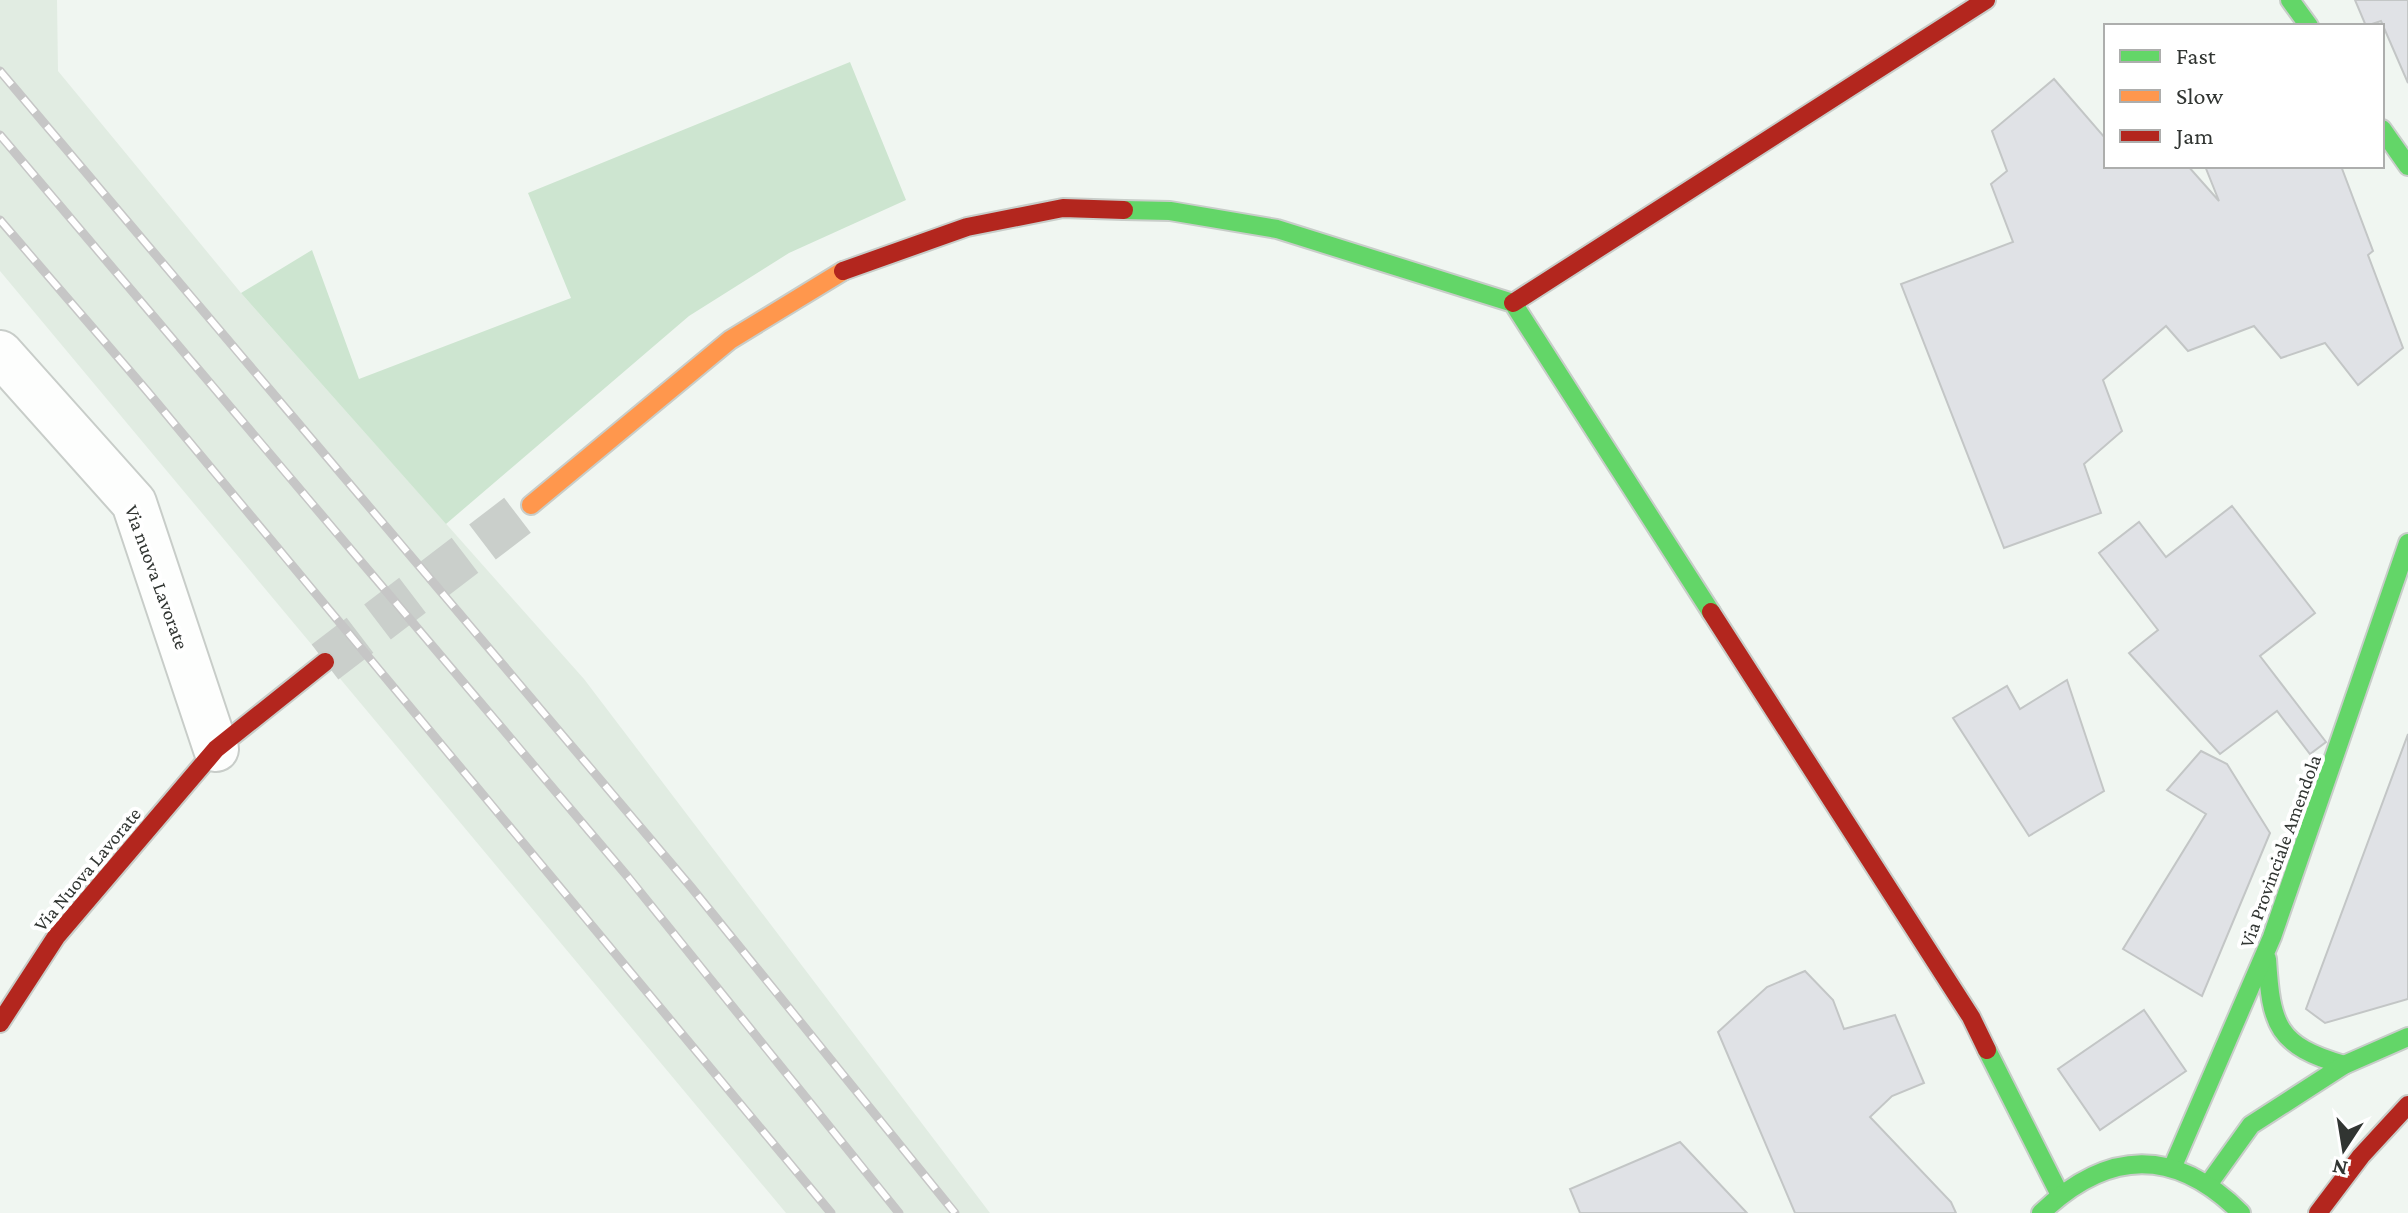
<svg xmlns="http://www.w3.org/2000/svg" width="2408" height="1213" viewBox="0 0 2408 1213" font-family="'Crimson Pro',serif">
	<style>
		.built { fill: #e1ece2 }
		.green { fill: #cde5d0 }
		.building { fill: #e0e2e6; stroke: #c3c6c6; stroke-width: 2 }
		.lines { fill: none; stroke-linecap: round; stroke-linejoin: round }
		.secondary-tunnel { stroke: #cacfcb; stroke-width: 44; stroke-dasharray: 44 22; stroke-linecap: butt }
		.street-casing { stroke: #c8cdc9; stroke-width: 48 }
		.fast-casing { stroke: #c8cdc9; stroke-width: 22 }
		.slow-casing { stroke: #c8cdc9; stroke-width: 22 }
		.jam-casing { stroke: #c8cdc9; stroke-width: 22 }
		.street { stroke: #fdfefd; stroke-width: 44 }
		.fast { stroke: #63d668; stroke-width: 18 }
		.slow { stroke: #ff974d; stroke-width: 18 }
		.jam { stroke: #b3261e; stroke-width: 18 }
		.rail-casing { stroke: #c6c6c6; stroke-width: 9 }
		.rail { stroke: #fff; stroke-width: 6; stroke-dasharray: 18; stroke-linecap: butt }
		.labels { text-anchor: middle; stroke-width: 8; stroke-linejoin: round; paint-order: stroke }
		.street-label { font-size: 20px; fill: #313532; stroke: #fff }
	</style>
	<rect width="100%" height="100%" fill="#f0f6f1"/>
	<path class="built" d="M0,0H57L58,71L241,293L584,679L990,1213H786L0,271Z"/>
	<path class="green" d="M850,62L906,200L789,253L689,316L446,524L241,293L312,250L359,379L571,298L528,193Z"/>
	<g class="building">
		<path d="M2355,0H2408V83L2381,21L2366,26Z"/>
		<path d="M2054,79L2106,139V166H2188L2219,201L2205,166H2341L2373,251L2368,255L2403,348L2358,385L2325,343L2281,358L2254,326L2188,351L2166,326L2103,380L2122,431L2084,464L2101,513L2004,548L1901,284L2013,242L1991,184L2007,171L1992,131Z"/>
		<path d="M2232,506L2315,613L2260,656L2326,742L2310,754L2277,711L2220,754L2129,653L2158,630L2099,553L2139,522L2166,557Z"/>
		<path d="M2067,680L2104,791L2029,836L1953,718L2007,686L2020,709Z"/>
		<path d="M2408,734V999L2325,1023L2306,1009Z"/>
		<path d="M2201,751L2227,764L2270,833L2202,996L2123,949L2206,814L2167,790Z"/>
		<path d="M1805,971L1833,1000L1844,1029L1895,1015L1924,1083L1892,1096L1870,1117L1951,1202L1956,1213H1795L1718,1032L1767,987Z"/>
		<path d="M2144,1010L2186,1071L2100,1130L2058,1069Z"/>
		<path d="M1680,1142L1747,1213H1580L1570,1189Z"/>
	</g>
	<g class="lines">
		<path class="secondary-tunnel" d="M325,662L531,505"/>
		<defs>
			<path id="street" d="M0,353L134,503L216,749"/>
			<g id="fast">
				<path d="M2290,0L2309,26"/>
				<path d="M2382,129L2408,166"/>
				<path d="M1124,210L1170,211L1277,229L1513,303L1711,612"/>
				<path d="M2267,959C2271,1025 2277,1046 2344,1065"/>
				<path d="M1987,1050L2059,1193"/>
				<path d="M2173,1166L2272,937L2408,543"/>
				<path d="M2210,1182L2251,1125L2344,1065L2408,1037"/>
				<path d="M2041,1213C2108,1149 2175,1147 2241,1213"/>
			</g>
			<path id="slow" d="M531,505L730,340L843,271"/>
			<g id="jam">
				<path d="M843,271L967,227L1063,208L1124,210"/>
				<path d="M1513,303L1986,0"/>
				<path d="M1711,612L1971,1017L1987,1050"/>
				<path d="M0,1023L56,937L216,749L325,662"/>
				<path d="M2318,1213L2361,1156L2408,1105"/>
			</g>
		</defs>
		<use href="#street" class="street-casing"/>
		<use href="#fast" class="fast-casing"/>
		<use href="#slow" class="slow-casing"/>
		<use href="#jam" class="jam-casing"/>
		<use href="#street" class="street"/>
		<use href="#fast" class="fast"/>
		<use href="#slow" class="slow"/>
		<use href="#jam" class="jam"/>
		<defs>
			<g id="rail">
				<path d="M0,71L691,887L955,1213"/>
				<path d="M0,135L628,877L899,1213"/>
				<path d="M0,220L147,391L831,1213"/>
			</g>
		</defs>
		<use href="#rail" class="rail-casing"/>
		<use href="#rail" class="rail"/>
	</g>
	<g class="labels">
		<g class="street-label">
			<text transform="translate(157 577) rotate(70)" y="7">Via nuova Lavorate</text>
			<text transform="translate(2280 851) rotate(-70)" y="7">Via Provinciale Amendola</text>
			<text transform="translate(87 869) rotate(-50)" y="7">Via Nuova Lavorate</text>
		</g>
	</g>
	<rect x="2104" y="24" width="280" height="144" fill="#ffffff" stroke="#adaead" stroke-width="2"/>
	<rect x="2120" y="50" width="40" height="12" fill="#63d668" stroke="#adaead" stroke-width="2"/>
	<text x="2176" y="64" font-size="24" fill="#313532">Fast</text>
	<rect x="2120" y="90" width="40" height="12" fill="#ff974d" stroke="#adaead" stroke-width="2"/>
	<text x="2176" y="104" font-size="24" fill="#313532">Slow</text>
	<rect x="2120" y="130" width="40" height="12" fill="#b3261e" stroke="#adaead" stroke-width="2"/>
	<text x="2176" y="144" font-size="24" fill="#313532">Jam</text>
	<g transform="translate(2344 1149) rotate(192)" stroke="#ffffff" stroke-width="6" paint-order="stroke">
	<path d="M0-6L14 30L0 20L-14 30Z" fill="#313532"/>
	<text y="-12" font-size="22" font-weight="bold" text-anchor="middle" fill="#313532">N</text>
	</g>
</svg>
